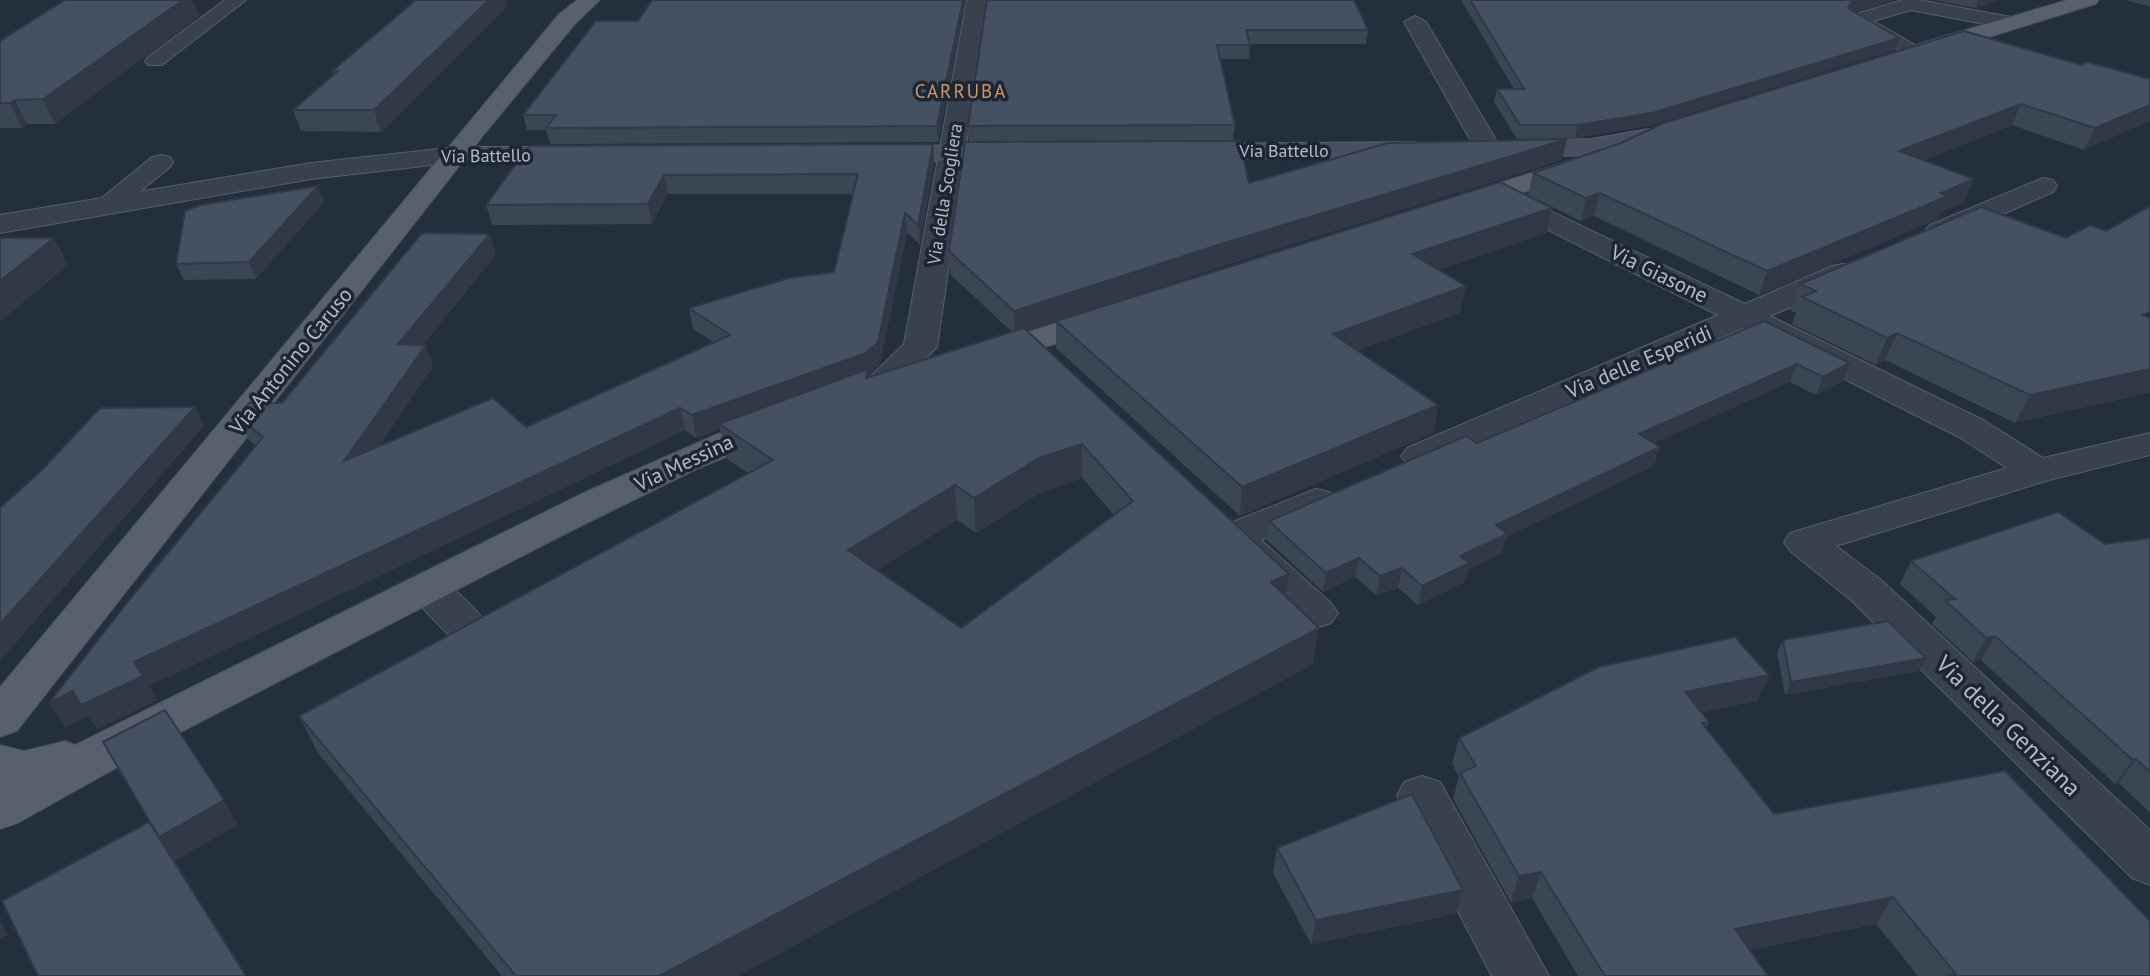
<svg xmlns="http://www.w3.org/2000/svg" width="2150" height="976" viewBox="0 0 2150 976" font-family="'PT Sans',sans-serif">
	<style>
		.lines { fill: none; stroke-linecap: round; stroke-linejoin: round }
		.lane-casing { stroke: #565f6c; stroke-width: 2 }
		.street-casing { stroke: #565f6c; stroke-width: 2 }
		.secondary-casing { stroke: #565f6c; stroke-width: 2 }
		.primary-casing { stroke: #414a57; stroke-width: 2 }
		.lane { fill: #38414e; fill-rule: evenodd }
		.street { fill: #38414e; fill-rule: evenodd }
		.secondary { fill: #465061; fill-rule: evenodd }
		.primary { fill: #56606e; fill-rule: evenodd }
		.wall { fill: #3b4654; fill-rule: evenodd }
		.shaded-wall { fill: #303945 }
		.building { fill: #455162; stroke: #303945; stroke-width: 2; fill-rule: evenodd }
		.labels { text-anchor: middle; stroke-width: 7; stroke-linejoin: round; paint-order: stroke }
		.far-street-label { font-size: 18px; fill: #b4bcc9; stroke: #1d2633 }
		.far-neighbourhood-label { font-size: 19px; letter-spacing: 2px; fill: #d59563; stroke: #1d2633 }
		.street-label { font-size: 21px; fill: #b4bcc9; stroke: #1d2633 }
		.near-street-label { font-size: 24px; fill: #b4bcc9; stroke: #1d2633 }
	</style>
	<rect width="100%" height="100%" fill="#242f3e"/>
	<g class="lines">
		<defs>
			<g id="lane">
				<path d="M225,0H246L162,65H148L145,61L148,57Z"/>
				<path d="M1903,0H1919L2011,17L2021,23L2011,29L1911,10L1873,21L1922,49L1925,53L1922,57L1915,59L1846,20L1849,16Z"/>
				<path d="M161,155L170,157L173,162L170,167L115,212H97L93,207L97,202L152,157Z"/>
				<path d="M427,575C452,582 482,614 495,636L489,646C456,655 435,619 413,597L408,588L413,579Z"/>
			</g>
			<g id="street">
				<path d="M967,0H987L937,347L891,392L879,395L867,392L862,385L904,344Z"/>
				<path d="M1415,16L1426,22L1502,150L1498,156H1480L1476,150L1404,22Z"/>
				<path d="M457,147L466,149L470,155L466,161L311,179L0,233V215L311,163Z"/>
				<path d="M2043,178L2053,180L2057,186L2053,192L1950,237L1940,240L1930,237L1925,231L1930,225Z"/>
				<path d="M1502,188L1745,304L1832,266L1843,264L1854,266L1858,273L1854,280L1770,316L1985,421L2043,458L2150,433V455L2049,480L1836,546L1881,580L2150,830V885L2132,878L1851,600L1790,551L1784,542L1790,533L2007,468L1959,437L1743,328L1433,464L1420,467L1407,464L1401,456L1407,448L1718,315L1492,202L1488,196L1492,190Z"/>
				<path d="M1316,489L1330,492L1335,501L1330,510L1261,540L1331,603L1338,613L1331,623L1316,628L1301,623L1236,559L1231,548L1220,545L1214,536L1220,527Z"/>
				<path d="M1422,776L1440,782L1549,976H1492L1397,796L1404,782Z"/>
			</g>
			<g id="secondary">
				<path d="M1648,129L1657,132L1661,137L1657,142L1592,155L1512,157L1503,155L1499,149L1503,143L1512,141L1592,139Z"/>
				<path d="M1414,142L1423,144L1427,150L1423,156L1190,160L1181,158L1177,152L1181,146L1190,144Z"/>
				<path d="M1015,145L1024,147L1028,153L1024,159L882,162L873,160L869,154L873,148L882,146Z"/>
				<path d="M457,147H574L583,149L587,155L583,161L574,163L448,161L444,155L448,149Z"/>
			</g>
			<g id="primary">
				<path d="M577,0H600L575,24L486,132L17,731L0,737V687L559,14Z"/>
				<path d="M2067,0H2099L2096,4L1934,54L1926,56L1915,49L1918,44Z"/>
				<path d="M1581,157L1590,159L1594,165L1590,171L1462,212L1452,210L1448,204L1452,198Z"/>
				<path d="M1105,308L1116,311L1121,318L1116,325L988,365L976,362L971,355L976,348Z"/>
				<path d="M772,414L785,417L790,425L785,433L697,469L569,532L175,735L18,823L0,829V745L24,751L65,741L75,745L583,493L715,435Z"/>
			</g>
		</defs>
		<use href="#lane" class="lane-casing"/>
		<use href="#street" class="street-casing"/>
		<use href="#secondary" class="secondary-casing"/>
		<use href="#primary" class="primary-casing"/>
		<use href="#lane" class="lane"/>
		<use href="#street" class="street"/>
		<use href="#secondary" class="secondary"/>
		<use href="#primary" class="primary"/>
	</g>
	<g class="wall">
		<path d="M966,0L938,142L550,144L546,130H527L523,115L638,21Z"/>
		<path d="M987,0L1355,2L1368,30L1366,44H1250L1249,59H1220L1235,125L1233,140L969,142L968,126Z"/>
		<path d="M1461,0H1894L1854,12L1899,38L1895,50L1648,126L1575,138L1517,139L1494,102L1497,89H1514Z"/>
		<path d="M1933,0H1998L1975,8Z"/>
		<path d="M2126,0H2150V7Z"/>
		<path d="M507,6L381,132L301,131L293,110L334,75L332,71Z"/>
		<path d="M199,16L55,124H27L22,128H0V41Z"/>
		<path d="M2081,65L2150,79L2084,150L2012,125L1923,160L1974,179L1964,202L1941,212L1938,219L1759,295L1594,216L1581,221L1528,195L1533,173Z"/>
		<path d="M933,144L934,163L920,245L907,232L880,364L869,375V377L1012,332L950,274L949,251L1249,183L1562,160L1222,266L1027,331L1286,596L1313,664L738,976H502L318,753L299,716L748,473L726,458L720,429L696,438L685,430L149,686L157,700L97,729L88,716L65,727L256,446L249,440L238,417L282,403L496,254L423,345L433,366L379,446L526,427L713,342L693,329L689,308L834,272L853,194H668L652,224L492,225L486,205L529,146ZM1082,478L1114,515L961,628L877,570L957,520L976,533L1040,493Z"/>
		<path d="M324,202L256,279L184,280L176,264Z"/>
		<path d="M2150,206L2015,423L1885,360L1876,365L1792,324L1796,313L1790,310L1800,284L2106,231Z"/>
		<path d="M1552,208L1546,233L1438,270L1460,313L1358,350L1438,405L1433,433L1240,516L1056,348V321Z"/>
		<path d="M1764,321L1843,381L1816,395L1790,382L1653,443L1654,466L1506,537L1502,553L1468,569L1465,582L1418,605L1398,588L1376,595L1355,577L1323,592L1267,540L1269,521L1477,443Z"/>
		<path d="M2150,538V813L2119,783L2115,784L1981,660L1973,662L1932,624L1936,617L1900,584L1911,561L2105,544Z"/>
		<path d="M1783,640L1919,671L1785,695L1777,653Z"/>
		<path d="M1769,675L1757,701L1702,712L1709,722L1706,728L1774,814L2150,976H1918L1876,924L1749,950L1768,976H1578L1532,898L1511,903L1453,799L1459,776L1452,764L1459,738Z"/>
		<path d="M1277,848L1463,890L1456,914L1311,944L1273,873Z"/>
	</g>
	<g class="shaded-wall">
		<path d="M183,0H193L199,16L55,124L43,99Z"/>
		<path d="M489,0H505L507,6L381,132L374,110Z"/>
		<path d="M963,0H966L938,142L937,126Z"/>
		<path d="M1857,0H1894L1848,13V8L1852,1Z"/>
		<path d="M1978,0H1998L1975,8Z"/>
		<path d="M1899,38L1895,50L1648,126L1575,138L1578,125Z"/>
		<path d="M15,100L27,124L22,128L10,103Z"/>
		<path d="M2021,104L2012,125L1890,174L1899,151Z"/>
		<path d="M2150,105V121L2084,150L2095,128Z"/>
		<path d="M1567,139L1562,160L1222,266L1015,335L1014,311L1224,243Z"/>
		<path d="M933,144L934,163L920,245L918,225Z"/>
		<path d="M664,175L668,194L652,224L648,204Z"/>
		<path d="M1974,179L1964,202L1941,212L1938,219L1759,295L1767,271Z"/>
		<path d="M318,186L324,202L256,279L249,262Z"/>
		<path d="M1600,193L1594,216L1581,221L1586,198Z"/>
		<path d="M1552,208L1546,233L1408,280L1412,254Z"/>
		<path d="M905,213L907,232L880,364L869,375L872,402L719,424L720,429L696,438L692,415Z"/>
		<path d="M490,234L496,254L406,366L398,344Z"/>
		<path d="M54,238L68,265L0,322V281Z"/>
		<path d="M1466,286L1460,313L1329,361L1333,334Z"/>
		<path d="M1897,333L1885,360L1876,365L1887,338Z"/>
		<path d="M426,345L433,366L354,484L344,461Z"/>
		<path d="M1850,363L1843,381L1816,395L1823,377Z"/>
		<path d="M1797,364L1790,382L1633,453L1639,434Z"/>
		<path d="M2150,369V393L2015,423L2030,395Z"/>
		<path d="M1438,405L1433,433L1240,516L1242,487Z"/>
		<path d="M195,407L204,426L0,661V624Z"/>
		<path d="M680,408L685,430L149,686L157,700L97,729L88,716L65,727L49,703Z"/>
		<path d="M1082,444V478L1040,493L976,533L974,498L1039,458Z"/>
		<path d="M1660,447L1654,466L1506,537L1502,553L1468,569L1465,582L1418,605L1422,586L1496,525Z"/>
		<path d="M955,485L957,520L853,585L848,550Z"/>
		<path d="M1359,558L1355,577L1323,592L1326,573Z"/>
		<path d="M1402,568L1398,588L1376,595L1380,576Z"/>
		<path d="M1289,574L1284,610L1271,582Z"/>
		<path d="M1319,628L1313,664L738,976H659Z"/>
		<path d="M1995,636L1981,660L1973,662L1986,638Z"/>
		<path d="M1926,658L1919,671L1785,695L1791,682Z"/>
		<path d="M1769,675L1757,701L1674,718L1685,692Z"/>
		<path d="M2136,759L2119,783L2115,784L2133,760Z"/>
		<path d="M224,800L238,825L175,861L247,976H246L149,822Z"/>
		<path d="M1541,872L1532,898L1511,903L1519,876Z"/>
		<path d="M1463,890L1456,914L1311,944L1316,920Z"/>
		<path d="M1893,897L1876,924L1721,955L1735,929Z"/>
		<path d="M0,921L8,934L0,939Z"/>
	</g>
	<g class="building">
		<path d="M65,0H183L43,99L15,100L10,103H0V41Z"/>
		<path d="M416,0H489L374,110H293L338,71H332Z"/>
		<path d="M652,0H963L937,126L546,128L556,115H523L596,21H638Z"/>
		<path d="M987,0H1354L1368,30H1246L1250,45H1217L1235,125L968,126Z"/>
		<path d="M1470,0H1857L1852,1L1848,8L1899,38L1652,113L1578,125H1520L1497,89H1524Z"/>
		<path d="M1964,31L2081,65L2087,62L2150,79V105L2095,128L2021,104L1899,151L1974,179L1941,193L1948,196L1767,271L1600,193L1586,198L1533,173L1621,143L1664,123Z"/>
		<path d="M1567,139L1224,243L1014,311L949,251L965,142L1240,141L1249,183L1388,143Z"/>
		<path d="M933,144L918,225L905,213L878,342L866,353L692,415L680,408L134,662L143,676L81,705L73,691L49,703L130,599L263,437L238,417L249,403H282L422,233L490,234L398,344L426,345L344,461L493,398L526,427L730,335L689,308L789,278L834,272L858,174L664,175L648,204L486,205L529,146Z"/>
		<path d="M1500,182L1552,208L1412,254L1466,286L1333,334L1438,405L1242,487L1056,321Z"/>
		<path d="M318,186L249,262L176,264L185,211L200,205Z"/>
		<path d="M2150,206V312L2143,315L2150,318V369L2030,395L1897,333L1887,338L1802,297L1816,291L1800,284L1981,207L2066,238L2090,225L2106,231Z"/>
		<path d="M0,238H54L0,281Z"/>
		<path d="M1764,321L1850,363L1823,377L1797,364L1639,434L1660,447L1496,525L1507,534L1460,556L1469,563L1422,586L1402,568L1380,576L1359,558L1326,573L1269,521L1466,436L1477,443Z"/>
		<path d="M1024,328L1289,574L1271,582L1319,628L659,976H516L299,716L773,460L719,424L868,369L866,378ZM1082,444L1133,501L961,628L848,550L955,485L974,498L1039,458Z"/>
		<path d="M195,407L0,624V508L42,470L100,408Z"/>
		<path d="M2058,512L2105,544L2150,538V772L2136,759L2133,760L1995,636L1986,638L1945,600L1955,599L1911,561Z"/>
		<path d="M1888,621L1926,658L1791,682L1783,640Z"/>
		<path d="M1735,637L1769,675L1685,692L1709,722L1702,723L1774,814L2005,771L2150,921V976H1946L1956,974L1893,897L1735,929L1768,976H1605L1541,872L1519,876L1460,773L1476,766L1459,738L1599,667Z"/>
		<path d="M165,710L224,800L159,837L103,742Z"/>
		<path d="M1412,794L1463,890L1316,920L1277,848Z"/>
		<path d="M149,822L246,976H38L2,901Z"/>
	</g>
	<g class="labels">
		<g class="far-street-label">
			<text x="1284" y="157">Via Battello</text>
			<text transform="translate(486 156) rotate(-1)" y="6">Via Battello</text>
			<text transform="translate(945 194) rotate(-81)" y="6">Via della Scogliera</text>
		</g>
		<g class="far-neighbourhood-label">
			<text x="961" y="98">CARRUBA</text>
		</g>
		<g class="street-label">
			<text transform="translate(1659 274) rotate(26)" y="7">Via Giasone</text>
			<text transform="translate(291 361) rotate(-51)" y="7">Via Antonino Caruso</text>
			<text transform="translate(1639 362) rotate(-23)" y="7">Via delle Esperidi</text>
			<text transform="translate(684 463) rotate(-25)" y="7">Via Messina</text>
		</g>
		<g class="near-street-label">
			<text transform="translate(2008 726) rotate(44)" y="8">Via della Genziana</text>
		</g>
	</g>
</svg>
